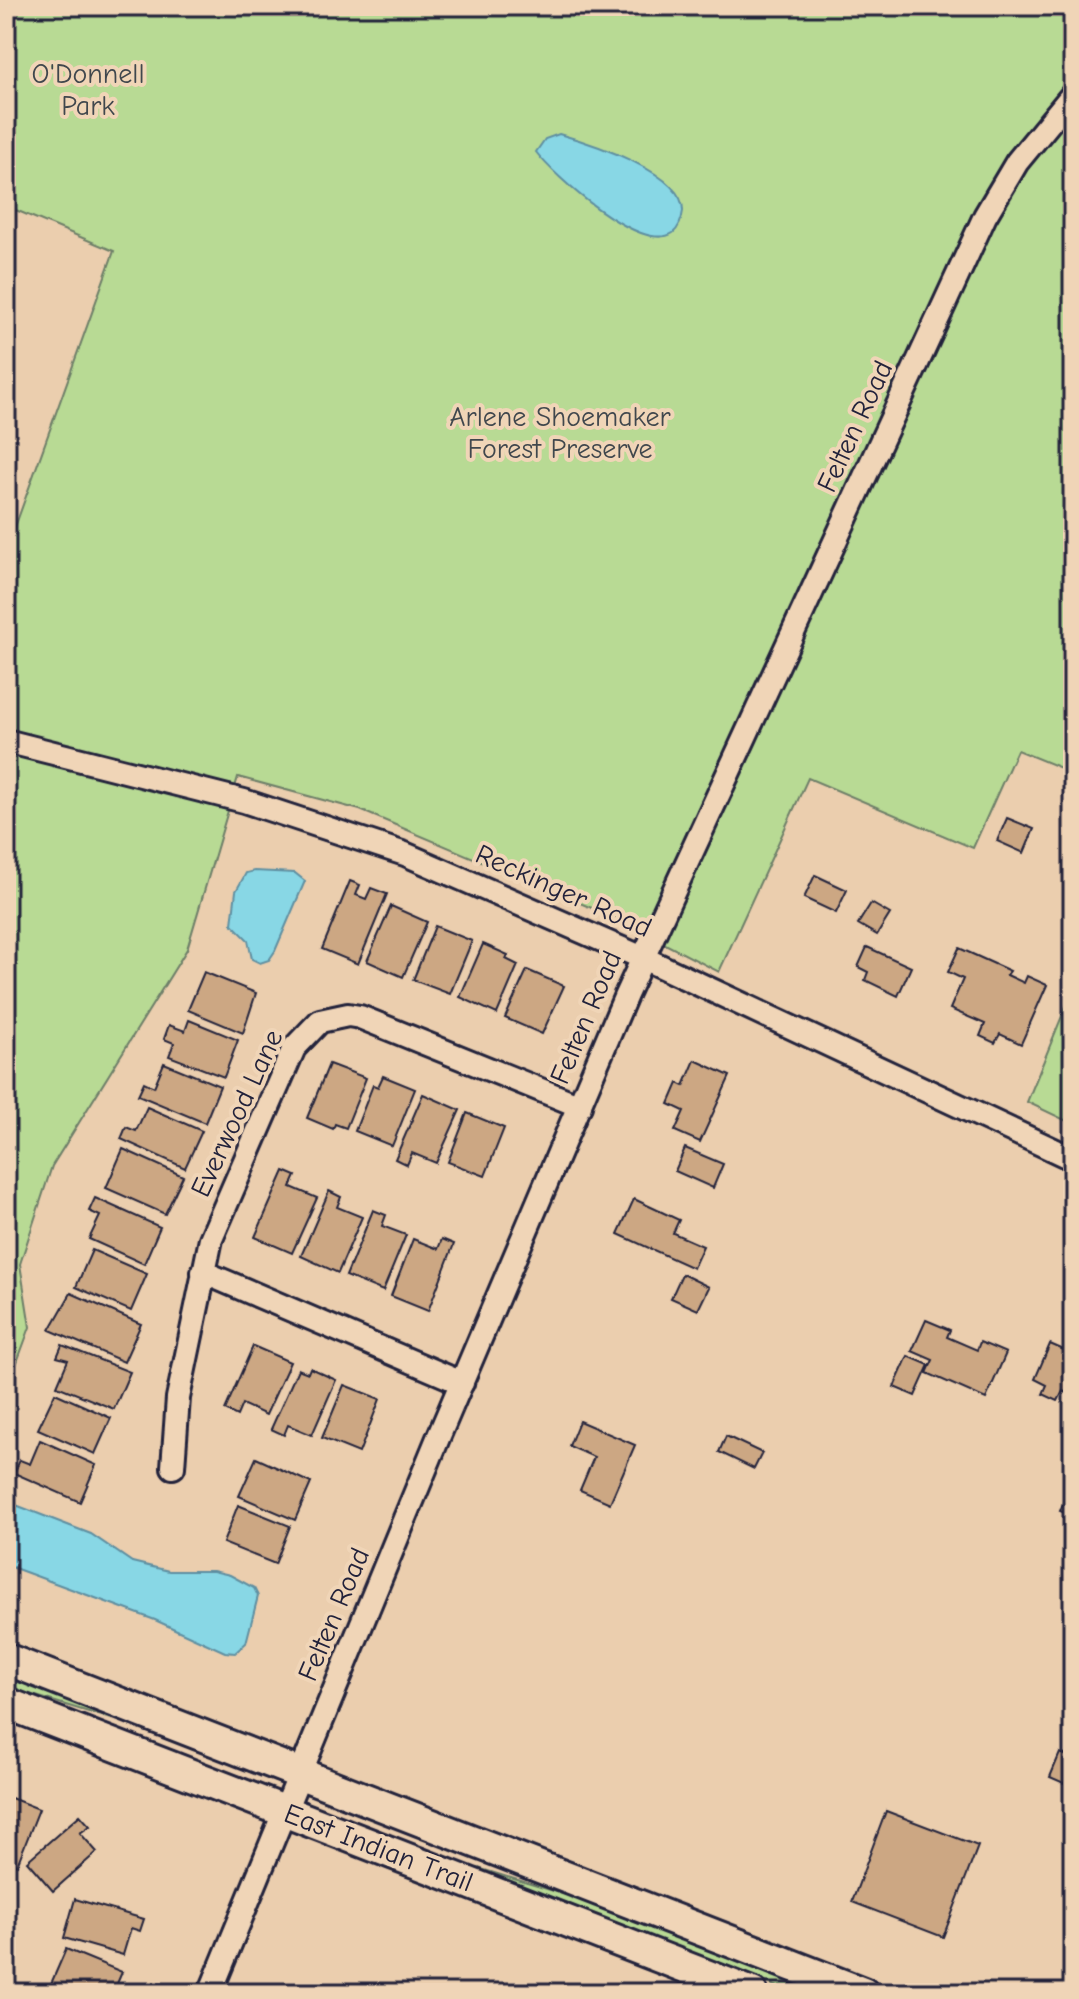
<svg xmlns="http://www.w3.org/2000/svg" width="1079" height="1999" viewBox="0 0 1079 1999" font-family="'Comic Neue',sans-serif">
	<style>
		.green { fill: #b8da94; stroke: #6d7e68; stroke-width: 2 }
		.water { fill: #88d7e5; stroke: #5f8fa1; stroke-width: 2 }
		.building { fill: #cca783; stroke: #22223b; stroke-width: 2 }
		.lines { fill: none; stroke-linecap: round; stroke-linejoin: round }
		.street-casing { stroke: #22223b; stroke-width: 28 }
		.secondary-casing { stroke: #22223b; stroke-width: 36 }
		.street { stroke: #f0d5b7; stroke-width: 22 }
		.secondary { stroke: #f0d5b7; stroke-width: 30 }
		.labels { text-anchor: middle; stroke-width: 8; stroke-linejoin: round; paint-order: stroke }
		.park-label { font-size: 28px; fill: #40474d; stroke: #f0d5b7 }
		.street-label { font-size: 28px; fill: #22223b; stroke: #f0d5b7 }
	</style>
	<rect width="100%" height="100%" fill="#ebceae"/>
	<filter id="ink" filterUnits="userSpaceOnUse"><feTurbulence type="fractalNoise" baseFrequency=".0125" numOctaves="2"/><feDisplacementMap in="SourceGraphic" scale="16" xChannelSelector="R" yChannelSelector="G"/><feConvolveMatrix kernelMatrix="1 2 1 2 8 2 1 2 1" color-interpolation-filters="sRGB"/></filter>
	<g filter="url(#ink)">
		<g class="green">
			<path d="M6,6H1073V773L1017,750L973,848L808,778L719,972L613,917L360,810L238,777L187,949L52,1166L20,1264L30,1327L6,1392V552L114,251L6,206Z"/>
			<path d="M1073,989V1124L1027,1102Z"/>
			<path d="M6,1673L115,1714L112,1719L6,1687Z"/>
			<path d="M478,1868L613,1909L799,1981L794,1993L476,1872Z"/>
		</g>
		<g class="water">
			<path d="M559,134C591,143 684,173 683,211C682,219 679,228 673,233C640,254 554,176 536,152L545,139Z"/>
			<path d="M254,871L295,873L305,881L275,951L269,960L260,963L252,959L248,940L232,924L236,891L246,873Z"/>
			<path d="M8,1502L91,1534L132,1562L169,1571H213L230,1575L254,1588L258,1596L246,1643L235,1653L225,1652L155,1620L6,1565Z"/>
		</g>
		<g class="building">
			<path d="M1007,818L1034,829L1024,853L997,841Z"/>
			<path d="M815,875L847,890L836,913L804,898Z"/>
			<path d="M350,881L360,885L356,895L366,899L371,888L387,894L358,964L322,949Z"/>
			<path d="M871,903L890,914L877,935L858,924Z"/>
			<path d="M391,906L427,922L403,977L367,961Z"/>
			<path d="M435,926L472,941L450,994L413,980Z"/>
			<path d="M483,944L508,955L506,959L518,965L497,1014L460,997Z"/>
			<path d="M867,947L911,967L898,996L865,980L868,972L858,967Z"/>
			<path d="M959,948L1010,971L1007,975L1024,983L1027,976L1047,985L1021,1044L1000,1034L995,1043L980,1036L985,1024L950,1009L963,979L948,972Z"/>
			<path d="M527,970L564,986L542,1034L505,1018Z"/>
			<path d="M204,972L256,993L243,1033L188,1010Z"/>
			<path d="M189,1020L238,1040L224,1077L169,1056L174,1043L164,1039L169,1025L185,1031Z"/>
			<path d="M695,1060L730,1076L700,1142L675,1131L684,1111L669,1104L678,1083L684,1086Z"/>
			<path d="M164,1063L220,1086L205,1123L138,1095L144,1082L154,1087Z"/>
			<path d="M329,1064L366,1078L346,1128L335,1124L333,1129L307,1118Z"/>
			<path d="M383,1076L415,1089L392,1146L355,1131L373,1085L378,1087Z"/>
			<path d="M423,1094L460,1110L436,1163L412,1153L407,1165L395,1159Z"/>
			<path d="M147,1107L202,1131L185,1168L121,1139L126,1127L136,1131Z"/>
			<path d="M467,1113L504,1128L485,1176L448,1162Z"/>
			<path d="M685,1148L723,1164L713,1188L675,1171Z"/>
			<path d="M123,1149L183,1176L165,1214L106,1188Z"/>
			<path d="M284,1171L296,1176L291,1187L317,1198L292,1253L255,1237Z"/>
			<path d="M329,1191L341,1197L337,1207L362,1217L338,1273L301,1256Z"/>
			<path d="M95,1198L160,1227L144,1264L89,1239L100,1216L89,1211Z"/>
			<path d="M634,1199L679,1220L673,1233L703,1246L693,1268L618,1234Z"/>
			<path d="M373,1210L386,1215L382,1226L406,1235L383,1291L346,1276Z"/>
			<path d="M413,1239L438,1249L442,1239L454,1244L428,1311L391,1296Z"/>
			<path d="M92,1250L147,1274L131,1311L76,1287Z"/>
			<path d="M682,1274L709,1287L698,1310L671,1298Z"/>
			<path d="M71,1293L141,1324L124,1362L50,1330Z"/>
			<path d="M926,1320L950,1330L947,1337L977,1350L980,1342L1006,1353L986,1399L927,1373L933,1360L912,1351Z"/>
			<path d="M1050,1344L1073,1354V1396L1063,1391L1058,1401L1043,1394L1047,1385L1035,1379Z"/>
			<path d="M62,1345L130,1372L114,1409L57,1386L68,1360L57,1357Z"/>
			<path d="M253,1346L290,1362L266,1415L242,1404L237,1416L225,1410Z"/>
			<path d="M908,1356L929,1365L915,1396L894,1387Z"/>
			<path d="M310,1368L336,1380L312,1435L288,1425L284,1435L271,1429L298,1369L308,1373Z"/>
			<path d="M344,1385L380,1399L359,1453L322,1438Z"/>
			<path d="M55,1393L111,1418L95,1454L38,1429Z"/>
			<path d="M579,1421L635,1445L610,1503L580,1490L594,1457L569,1446Z"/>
			<path d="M726,1436L762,1453L754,1469L719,1452Z"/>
			<path d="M40,1440L96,1465L80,1502L14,1473L20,1460L30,1464Z"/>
			<path d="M256,1458L311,1483L295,1520L239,1496Z"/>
			<path d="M1073,1480V1516L1060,1511Z"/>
			<path d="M238,1505L290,1526L275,1564L223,1543Z"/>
			<path d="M1060,1753L1073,1758V1787L1050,1777Z"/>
			<path d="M6,1796L39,1809L17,1865L6,1860Z"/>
			<path d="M886,1811L978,1846L943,1937L852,1902Z"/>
			<path d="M80,1815L90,1826L80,1833L97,1852L53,1891L27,1861Z"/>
			<path d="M75,1899L144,1919L140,1931L131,1928L123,1955L64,1938Z"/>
			<path d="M66,1949L122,1972L113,1993H67L50,1986Z"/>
		</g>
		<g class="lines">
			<defs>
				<g id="street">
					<path d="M6,741L244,801L405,854L643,958L1073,1159"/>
					<path d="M203,1272L462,1383"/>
					<path d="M173,1467L178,1398L211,1239L294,1048L320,1021L348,1015L360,1017L580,1106"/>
					<path d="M210,1993L438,1438L626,995L985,216L1017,162L1073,94"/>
				</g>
				<g id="secondary">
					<path d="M6,1659L863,1993"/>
					<path d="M6,1703L752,1993"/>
				</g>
			</defs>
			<use href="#street" class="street-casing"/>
			<use href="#secondary" class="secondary-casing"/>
			<use href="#street" class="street"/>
			<use href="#secondary" class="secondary"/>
		</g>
	</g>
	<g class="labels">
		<g class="park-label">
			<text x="88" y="83">O'Donnell<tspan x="88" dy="32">Park</tspan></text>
			<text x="560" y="426">Arlene Shoemaker<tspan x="560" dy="32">Forest Preserve</tspan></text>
		</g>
		<g class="street-label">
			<text transform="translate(854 426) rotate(-65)" y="10">Felten Road</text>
			<text transform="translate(564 890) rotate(24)" y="10">Reckinger Road</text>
			<text transform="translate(585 1017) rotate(-67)" y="10">Felten Road</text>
			<text transform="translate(236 1113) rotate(-65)" y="10">Everwood Lane</text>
			<text transform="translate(333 1614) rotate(-67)" y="10">Felten Road</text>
			<text transform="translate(379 1847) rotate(21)" y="10">East Indian Trail</text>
		</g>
	</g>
	<rect width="1079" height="1999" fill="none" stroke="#f0d5b7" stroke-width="32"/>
	<rect x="16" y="16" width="1047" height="1967" fill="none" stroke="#22223b" stroke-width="3" filter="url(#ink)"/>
</svg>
